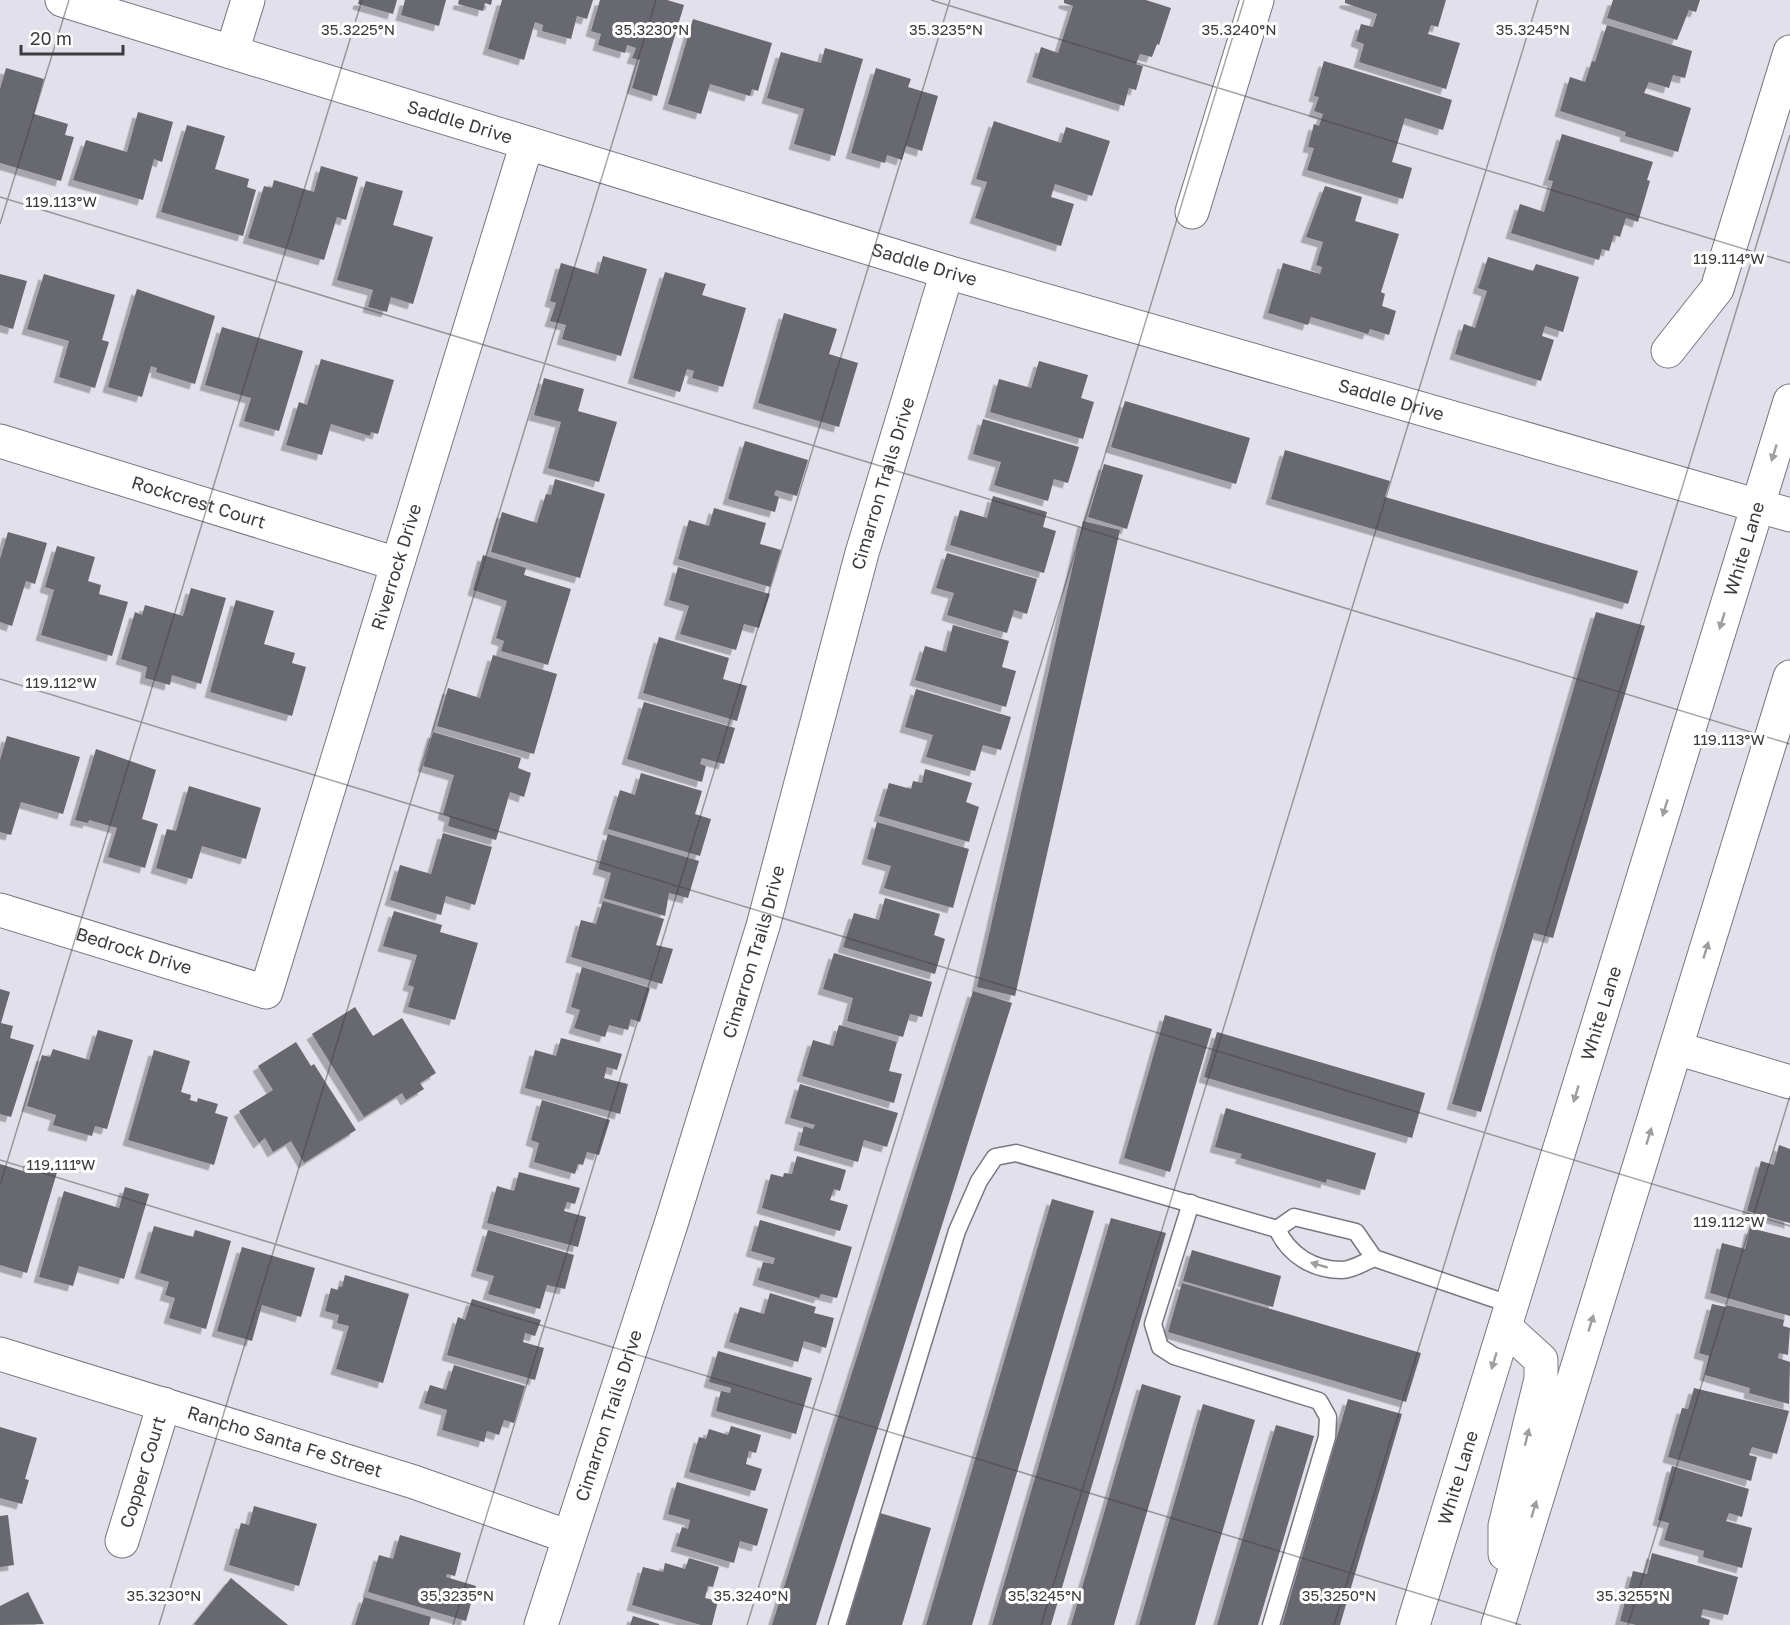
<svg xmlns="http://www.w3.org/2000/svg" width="1790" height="1625" viewBox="0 0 1790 1625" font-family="'Golos Text',sans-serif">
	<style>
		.building { fill: #68676f; filter: url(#shadow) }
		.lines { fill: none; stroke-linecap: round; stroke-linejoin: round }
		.lane-casing { stroke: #787780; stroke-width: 19 }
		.street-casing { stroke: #787780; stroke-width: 35 }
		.secondary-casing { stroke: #787780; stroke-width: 35 }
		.lane { stroke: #fff; stroke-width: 16 }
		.street { stroke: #fff; stroke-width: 33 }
		.secondary { stroke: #fff; stroke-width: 33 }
		.oneway { fill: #9e9d9f }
		.ticks { fill: none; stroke: #3c3b3f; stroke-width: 1.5; stroke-opacity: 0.45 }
		.labels { text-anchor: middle; stroke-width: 6; stroke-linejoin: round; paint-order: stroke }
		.street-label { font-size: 18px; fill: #3c3b3f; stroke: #fff }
		.ticks-label { font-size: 15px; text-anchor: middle; fill: #3c3b3f; stroke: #fff; stroke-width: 6; stroke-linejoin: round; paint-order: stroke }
	</style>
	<defs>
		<filter id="shadow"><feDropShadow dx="-5.5" dy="5.5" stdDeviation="0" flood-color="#0004"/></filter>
	</defs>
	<rect width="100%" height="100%" fill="#e2e1eb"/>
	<g class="building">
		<path d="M359,0H397L393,14L358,4Z"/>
		<path d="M405,0H446L439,26L401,15Z"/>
		<path d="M459,0H492L491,5L485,3L483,11L458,4Z"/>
		<path d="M502,0H593L587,19L577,16L571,39L542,31L543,25L535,22L524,60L488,49Z"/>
		<path d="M600,0H667L684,5L657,96L632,88L640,60L632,58L636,48L627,45L625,53L598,45L601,34L591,31Z"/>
		<path d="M1064,0H1146L1171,8L1159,45L1157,44L1152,57L1140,54L1136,64L1143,66L1136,90L1129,88L1124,106L1032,77L1041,47L1058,53L1073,6L1064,3Z"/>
		<path d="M1345,0H1446L1438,27L1431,25L1428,34L1460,43L1446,89L1359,62L1364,44L1356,41L1361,24L1373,27L1377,14L1345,3Z"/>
		<path d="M1613,0H1700L1696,12L1689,10L1677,40L1607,18Z"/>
		<path d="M693,19L772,43L758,91L752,89L750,96L710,84L701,114L668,104Z"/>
		<path d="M1607,25L1692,51L1685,78L1673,75L1669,88L1649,82L1644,93L1691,108L1678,152L1625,136L1626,132L1560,111L1570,77L1585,82L1592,61L1595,62Z"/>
		<path d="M825,48L863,59L835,156L794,144L804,109L767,98L781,52L821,63Z"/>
		<path d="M1324,61L1452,100L1443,130L1405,118L1392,162L1412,168L1403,199L1307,170L1314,148L1308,147L1314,124L1319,126L1323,114L1314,111L1319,97L1314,96Z"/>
		<path d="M6,68L44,79L34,114L68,124L65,135L74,137L61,181L0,163V89Z"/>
		<path d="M876,68L911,79L908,87L938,96L922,151L906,146L902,160L887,155L885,163L851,153Z"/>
		<path d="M138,112L173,122L162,162L154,159L143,200L73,180L86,140L127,152Z"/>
		<path d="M994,121L1061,143L1066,127L1110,141L1092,196L1055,184L1051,197L1074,204L1061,246L975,218L987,182L976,179Z"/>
		<path d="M187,125L225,136L215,169L249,179L247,187L256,190L243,236L161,212Z"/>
		<path d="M1562,134L1653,162L1647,180L1650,181L1638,222L1626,218L1620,237L1614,235L1609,251L1602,249L1599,260L1511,233L1520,204L1544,212L1553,181L1548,180Z"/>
		<path d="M321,166L358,177L346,220L337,217L324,260L248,238L264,186L272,188L274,180L314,192Z"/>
		<path d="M366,181L403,191L393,225L433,237L413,304L391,297L387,312L368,307L373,290L337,280Z"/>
		<path d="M1325,186L1362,197L1355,221L1399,234L1381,292L1385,294L1382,306L1396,311L1389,335L1370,329L1368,334L1311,317L1308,325L1268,313L1283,263L1320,274L1322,267L1316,265L1323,242L1306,237Z"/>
		<path d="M603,256L647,269L621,356L562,339L566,325L550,321L556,303L550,301L561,263L598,274Z"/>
		<path d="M1488,257L1533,271L1536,264L1579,277L1563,332L1545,326L1542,336L1554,340L1541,381L1455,354L1464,324L1475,328L1487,291L1478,288Z"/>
		<path d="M665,272L706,284L702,295L746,308L723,387L692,378L694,371L687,369L680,392L633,378Z"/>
		<path d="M0,274L27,281L13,329L0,325Z"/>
		<path d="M44,274L115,295L102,340L109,342L95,388L59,377L69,341L27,329Z"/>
		<path d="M137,289L215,316L195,384L156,372L157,368L151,366L142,397L108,387Z"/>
		<path d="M784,313L837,329L829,354L858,363L839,427L758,403Z"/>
		<path d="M222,327L303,351L279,431L244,421L251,398L205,385Z"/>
		<path d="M321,359L394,380L378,434L371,432L370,436L331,424L322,455L286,445L299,402L307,405Z"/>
		<path d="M1039,361L1088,375L1081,398L1094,402L1083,439L990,412L999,379L1031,388Z"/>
		<path d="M544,378L584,389L578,411L617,422L599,482L548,468L561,422L534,415Z"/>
		<path d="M1125,401L1250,438L1236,484L1111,447Z"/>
		<path d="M983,419L1079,447L1068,483L1054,479L1048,501L994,485L1001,462L973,454Z"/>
		<path d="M745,441L808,460L797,496L776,490L774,495L779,497L775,512L728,499Z"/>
		<path d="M1285,450L1390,481L1385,497L1638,571L1628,604L1271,499Z"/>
		<path d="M1104,464L1143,475L1127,529L1088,517Z"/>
		<path d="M555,479L605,494L580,578L491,552L502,512L537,523L546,494L551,495Z"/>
		<path d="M993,496L1047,512L1043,527L1056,531L1044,573L950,545L960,510L987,518Z"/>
		<path d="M714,508L766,523L760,544L781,550L770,587L678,559L689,520L709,526Z"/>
		<path d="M1083,521L1120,530L1015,996L977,987Z"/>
		<path d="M8,532L47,543L35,584L26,581L12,626L0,622V559Z"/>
		<path d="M57,546L95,557L88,581L101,585L99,594L128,602L112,656L41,635L54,590L45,587Z"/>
		<path d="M947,553L1037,579L1027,614L1014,610L1007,633L947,615L954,593L936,588Z"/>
		<path d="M483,555L526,568L524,575L571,589L548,665L501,651L504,641L496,638L507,601L473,590Z"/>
		<path d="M678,567L770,594L759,628L744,624L736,650L680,634L689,606L669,600Z"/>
		<path d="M191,588L226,598L201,684L172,675L170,685L145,678L147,667L121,659L135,612L142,615L145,605L183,616Z"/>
		<path d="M236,600L274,611L264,644L295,653L292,663L306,667L292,716L210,692Z"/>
		<path d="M1596,612L1645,626L1553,938L1534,933L1481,1112L1452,1104Z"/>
		<path d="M953,625L1009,641L1002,667L1016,671L1006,707L915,680L925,646L946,652Z"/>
		<path d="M659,637L729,658L723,679L747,686L737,721L643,693Z"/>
		<path d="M493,655L557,674L534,754L437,726L448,688L480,698Z"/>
		<path d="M916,689L1011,717L1001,750L983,745L975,771L926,757L933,735L905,727Z"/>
		<path d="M644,702L735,728L724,764L702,758L700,764L706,766L702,782L627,759Z"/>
		<path d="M433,732L521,758L518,768L531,773L524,797L510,792L496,840L448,826L450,817L443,814L454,775L423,766Z"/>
		<path d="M7,736L80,757L63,814L21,802L11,835L0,832V760Z"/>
		<path d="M96,749L156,770L142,819L158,824L145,868L108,857L117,828L89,820L88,823L75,820Z"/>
		<path d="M925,769L972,783L966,802L979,807L969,842L879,816L889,783L911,789L913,781L922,783Z"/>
		<path d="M641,773L702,791L695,814L711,819L700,856L608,829L620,790L635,795Z"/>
		<path d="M189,786L261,808L246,859L202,846L192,879L156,868L167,829L176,831Z"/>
		<path d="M877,822L969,849L953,908L884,888L891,866L867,859Z"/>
		<path d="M443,833L492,847L475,905L446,896L441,915L390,900L400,865L431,874Z"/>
		<path d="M608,834L699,861L688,898L669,893L665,916L604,898L611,873L598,869Z"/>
		<path d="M885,898L940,914L934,935L945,939L935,974L843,947L854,913L879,920Z"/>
		<path d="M603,901L664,919L656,945L673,949L662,984L571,957L581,920L596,924Z"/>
		<path d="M394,911L442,925L440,932L478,943L455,1020L408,1007L414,987L408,985L417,955L383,946Z"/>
		<path d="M834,953L932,982L922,1017L910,1014L903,1037L847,1021L853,998L823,989Z"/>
		<path d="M582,967L650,988L640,1022L631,1019L628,1030L609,1025L605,1037L574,1028L580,1010L571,1007Z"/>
		<path d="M0,989L10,992L1,1023L13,1026L10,1038L34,1045L11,1117L0,1114Z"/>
		<path d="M973,991L1012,1003L816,1625H772Z"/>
		<path d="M355,1007L373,1036L402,1018L436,1073L420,1083L424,1089L406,1100L402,1093L364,1117L312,1034Z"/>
		<path d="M1165,1015L1212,1029L1170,1172L1124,1158Z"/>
		<path d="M839,1025L897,1042L889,1071L902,1074L894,1103L802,1076L813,1040L833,1046Z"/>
		<path d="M98,1030L133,1040L107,1129L95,1126L92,1136L53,1125L56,1115L27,1106L42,1055L50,1057L53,1049L89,1060Z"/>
		<path d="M1217,1032L1425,1093L1412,1138L1204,1077Z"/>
		<path d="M561,1038L622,1054L617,1070L607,1067L604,1078L628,1084L620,1114L525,1088L535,1050L556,1056Z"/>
		<path d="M296,1042L311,1066L314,1064L356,1130L304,1163L291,1141L273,1152L265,1138L259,1143L239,1111L273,1090L258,1066Z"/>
		<path d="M154,1050L190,1061L181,1092L191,1095L190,1100L197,1102L198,1098L218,1104L215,1113L228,1117L214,1165L128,1140Z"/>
		<path d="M800,1084L898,1113L887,1147L864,1140L858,1162L799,1145L804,1126L813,1129L815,1125L790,1118Z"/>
		<path d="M542,1100L610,1120L599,1155L587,1152L583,1165L578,1164L575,1174L534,1162L539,1143L531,1140Z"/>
		<path d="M1226,1108L1376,1153L1365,1190L1327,1179L1326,1183L1240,1158L1242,1154L1215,1147Z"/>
		<path d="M1779,1145L1790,1149V1223L1747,1211L1761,1161L1774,1165Z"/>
		<path d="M797,1156L846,1170L840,1191L834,1189L830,1200L848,1205L840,1231L762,1208L771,1174L783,1177L784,1173L792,1174Z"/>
		<path d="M29,1160L58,1169L27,1273L0,1265V1164L26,1172Z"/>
		<path d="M519,1172L580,1188L575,1204L567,1202L564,1211L586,1217L578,1247L487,1223L497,1186L514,1191Z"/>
		<path d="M125,1187L149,1194L124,1279L79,1266L73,1286L39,1277L64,1191L119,1208Z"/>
		<path d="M1052,1199L1094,1211L972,1625H926Z"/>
		<path d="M1111,1218L1166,1233L1051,1625H992Z"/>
		<path d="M760,1220L852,1247L837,1298L821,1294L819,1298L758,1280L763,1262L773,1264L775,1258L751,1251Z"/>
		<path d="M154,1226L193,1237L195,1230L231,1241L206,1329L169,1318L175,1298L165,1295L169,1282L140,1273Z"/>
		<path d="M1750,1228L1790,1238V1316L1710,1293L1722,1243L1745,1249Z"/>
		<path d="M488,1230L574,1255L565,1289L547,1285L540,1309L488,1294L494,1276L476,1271Z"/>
		<path d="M242,1247L315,1268L301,1317L262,1305L252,1341L217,1331Z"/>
		<path d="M1192,1250L1281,1276L1273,1307L1183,1281Z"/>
		<path d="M345,1275L409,1294L383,1383L336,1369L349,1326L337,1323L339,1315L325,1311L331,1288L338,1290L339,1286L342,1287Z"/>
		<path d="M1182,1283L1421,1353L1406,1402L1168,1332Z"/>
		<path d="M770,1293L816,1307L814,1313L834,1318L826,1348L804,1341L798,1362L729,1342L740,1307L764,1314Z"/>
		<path d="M472,1299L541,1320L535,1336L525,1333L523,1342L544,1348L535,1380L447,1355L458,1317L465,1320Z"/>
		<path d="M1712,1304L1726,1307L1727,1305L1784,1320L1783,1326L1790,1328L1788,1355L1779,1353L1778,1358L1790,1362L1789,1404L1749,1393L1750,1388L1705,1375L1709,1356L1699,1353Z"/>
		<path d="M718,1351L812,1378L796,1434L716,1411L721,1391L730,1393L731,1388L709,1382Z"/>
		<path d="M454,1365L525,1386L514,1423L504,1420L499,1435L487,1431L484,1442L442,1430L447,1410L424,1403L430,1385L446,1390Z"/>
		<path d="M1142,1384L1181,1396L1114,1625H1071Z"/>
		<path d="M1694,1388L1789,1411L1777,1454L1752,1447L1749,1455L1757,1457L1751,1481L1668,1457L1682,1408L1688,1409Z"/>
		<path d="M1348,1399L1402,1414L1340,1625H1282Z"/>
		<path d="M1203,1404L1255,1420L1195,1625H1139Z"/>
		<path d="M1276,1425L1314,1436L1258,1625H1217Z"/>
		<path d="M731,1426L761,1435L756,1453L749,1451L746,1464L762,1469L755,1491L689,1472L699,1437L706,1439L709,1429L728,1435Z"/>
		<path d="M0,1427L37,1438L25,1479L29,1480L22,1504L0,1498Z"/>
		<path d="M1672,1466L1749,1489L1742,1517L1729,1513L1726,1521L1752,1528L1742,1568L1703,1557L1704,1551L1664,1540L1669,1523L1658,1520Z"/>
		<path d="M677,1482L768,1509L757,1546L740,1541L734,1563L676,1546L682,1527L688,1529L690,1520L668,1514Z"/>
		<path d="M254,1506L317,1524L299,1586L229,1565L241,1523L249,1525Z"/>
		<path d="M880,1513L931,1528L902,1625H847Z"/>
		<path d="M8,1515L14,1565L0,1567V1516Z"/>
		<path d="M400,1535L461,1553L455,1576L447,1574L446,1577L476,1586L466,1621L368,1592L379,1555L393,1559Z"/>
		<path d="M1652,1553L1738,1577L1728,1615L1703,1609L1701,1617L1710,1620L1709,1625H1636L1620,1621L1633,1571L1647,1574Z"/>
		<path d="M689,1558L719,1567L713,1587L708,1586L705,1598L718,1601L712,1625H701L632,1605L643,1567L663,1572L665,1563L685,1569Z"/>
		<path d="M231,1578L288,1625H196L194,1624Z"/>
		<path d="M28,1592L44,1624L0,1625V1606Z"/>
		<path d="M364,1597L431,1617L429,1625H355Z"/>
		<path d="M633,1616L659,1624V1625H630Z"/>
	</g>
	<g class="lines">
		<defs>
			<g id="lane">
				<path d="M1191,1203L1153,1324L1160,1347L1174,1356L1319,1401L1328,1417L1327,1437L1271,1625"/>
				<path d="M1374,1258L1356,1232L1294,1217L1277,1229C1289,1255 1313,1270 1342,1270C1352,1270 1365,1262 1374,1258L1512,1305"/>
				<path d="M837,1625L957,1231L979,1181L995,1157L1016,1153L1277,1229"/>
			</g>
			<g id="street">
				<path id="s1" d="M62,0L947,272L1790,515"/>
				<path d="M232,52L248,0"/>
				<path d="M1192,212L1257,0"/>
				<path d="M1668,351L1717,289L1790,52"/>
				<path id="s2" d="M0,441L397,564"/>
				<path id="s3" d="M0,910L266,992L527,143"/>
				<path d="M1676,1048L1790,1082"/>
				<path id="s4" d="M0,1354L414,1482L569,1537"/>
				<path id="s5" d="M122,1541L164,1404"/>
				<path id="s6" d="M541,1625L672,1221L763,926L862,553L947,272"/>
			</g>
			<g id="secondary">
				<path d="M1505,1554V1526L1541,1379V1360L1505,1327"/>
				<path id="s7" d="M1413,1625L1790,401"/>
				<path d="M1498,1625L1790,677"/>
			</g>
		</defs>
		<use href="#lane" class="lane-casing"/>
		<use href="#street" class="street-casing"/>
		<use href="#secondary" class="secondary-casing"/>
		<use href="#lane" class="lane"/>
		<use href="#street" class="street"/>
		<use href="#secondary" class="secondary"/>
	</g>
	<defs><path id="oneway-solid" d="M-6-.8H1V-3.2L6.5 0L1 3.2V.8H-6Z" transform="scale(1.5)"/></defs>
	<g class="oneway">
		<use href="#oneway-solid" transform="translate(1774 453) rotate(107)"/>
		<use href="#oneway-solid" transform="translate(1722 621) rotate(107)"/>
		<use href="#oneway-solid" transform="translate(1665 808) rotate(107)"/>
		<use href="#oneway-solid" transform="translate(1706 950) rotate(-73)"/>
		<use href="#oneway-solid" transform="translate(1576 1094) rotate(107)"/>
		<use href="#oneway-solid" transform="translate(1649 1136) rotate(-73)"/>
		<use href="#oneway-solid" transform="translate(1319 1265) rotate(-164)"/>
		<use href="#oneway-solid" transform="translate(1591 1323) rotate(-73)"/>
		<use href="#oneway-solid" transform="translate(1494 1361) rotate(107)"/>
		<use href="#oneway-solid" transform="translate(1527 1437) rotate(-76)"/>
		<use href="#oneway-solid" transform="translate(1534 1509) rotate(-73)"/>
	</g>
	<path class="ticks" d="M931,0L1790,263M0,197L1790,744M0,224L69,0M0,679L1790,1226M0,1160L1521,1625M0,1185L362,0M159,1625L656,0M453,1625L950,0M747,1625L1244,0M1041,1625L1538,0M1334,1625L1790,135M1628,1625L1790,1096"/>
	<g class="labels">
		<g class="street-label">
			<text dy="6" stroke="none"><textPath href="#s1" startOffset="416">Saddle Drive</textPath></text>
			<text dy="6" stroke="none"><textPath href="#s1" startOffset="902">Saddle Drive</textPath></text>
			<text dy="6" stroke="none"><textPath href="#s1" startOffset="1388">Saddle Drive</textPath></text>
			<text dy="6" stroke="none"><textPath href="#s6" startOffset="1192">Cimarron Trails Drive</textPath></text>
			<text dy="6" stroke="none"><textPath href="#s2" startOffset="208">Rockcrest Court</textPath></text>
			<text dy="6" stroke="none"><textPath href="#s7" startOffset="1126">White Lane</textPath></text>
			<text dy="6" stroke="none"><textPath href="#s3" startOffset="723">Riverrock Drive</textPath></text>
			<text dy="6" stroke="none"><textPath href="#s3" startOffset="140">Bedrock Drive</textPath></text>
			<text dy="6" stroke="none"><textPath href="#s6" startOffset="706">Cimarron Trails Drive</textPath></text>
			<text dy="6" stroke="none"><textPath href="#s7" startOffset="640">White Lane</textPath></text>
			<text dy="6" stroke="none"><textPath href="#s6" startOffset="220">Cimarron Trails Drive</textPath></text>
			<text dy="6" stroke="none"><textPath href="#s4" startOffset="298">Rancho Santa Fe Street</textPath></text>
			<text dy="6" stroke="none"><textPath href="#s5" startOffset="72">Copper Court</textPath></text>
			<text dy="6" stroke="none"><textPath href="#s7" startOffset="154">White Lane</textPath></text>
		</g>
	</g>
	<g class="ticks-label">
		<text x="358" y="35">35.3225°N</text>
		<text x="652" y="35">35.3230°N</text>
		<text x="946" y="35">35.3235°N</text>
		<text x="1239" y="35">35.3240°N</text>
		<text x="1533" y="35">35.3245°N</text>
		<text x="61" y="207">119.113°W</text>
		<text x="1729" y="264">119.114°W</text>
		<text x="61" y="688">119.112°W</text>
		<text x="1729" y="745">119.113°W</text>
		<text x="61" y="1170">119.111°W</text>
		<text x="1729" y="1227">119.112°W</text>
		<text x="164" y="1601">35.3230°N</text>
		<text x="457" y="1601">35.3235°N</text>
		<text x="751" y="1601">35.3240°N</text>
		<text x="1045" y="1601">35.3245°N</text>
		<text x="1339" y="1601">35.3250°N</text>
		<text x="1633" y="1601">35.3255°N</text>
	</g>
	<path d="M21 45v9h102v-9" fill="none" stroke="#3c3b3f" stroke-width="3"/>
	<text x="30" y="45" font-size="18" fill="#3c3b3f" stroke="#ffffff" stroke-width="4.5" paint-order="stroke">20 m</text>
</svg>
